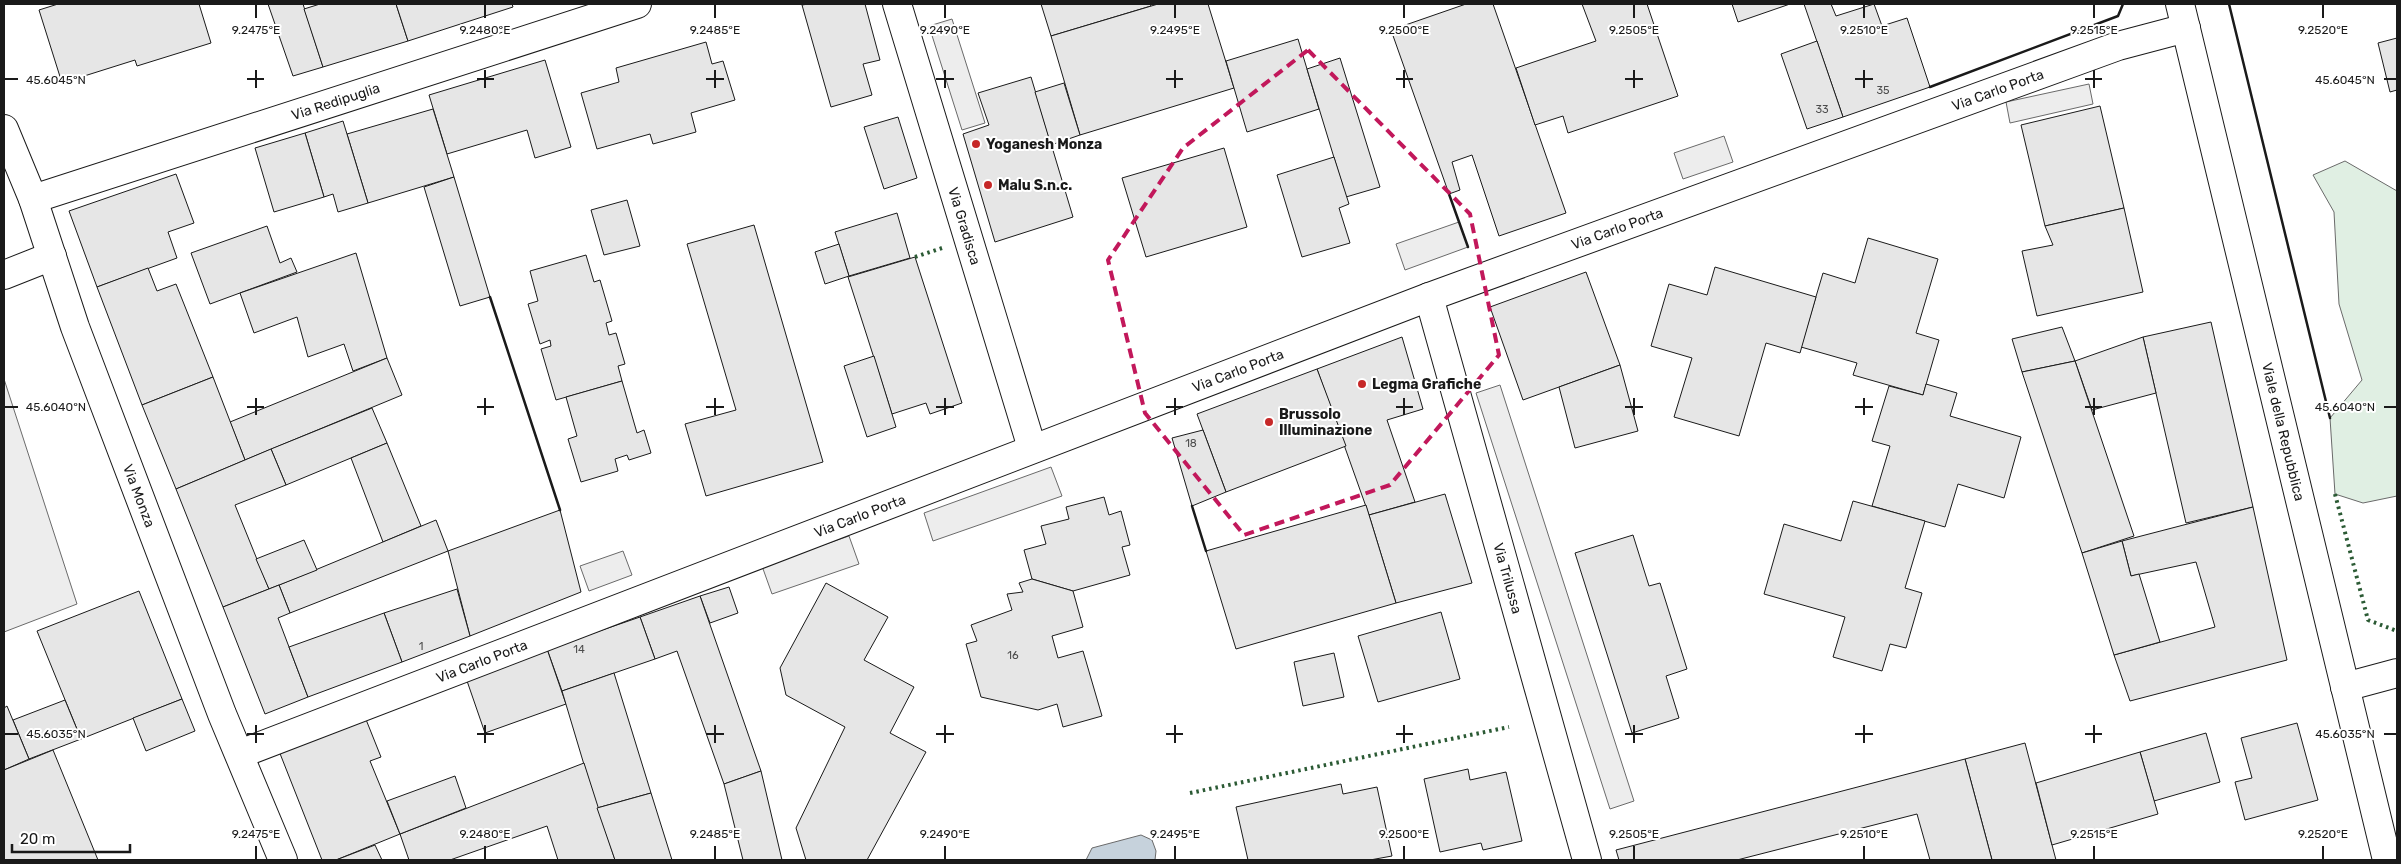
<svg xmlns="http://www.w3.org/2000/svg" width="2401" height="864" viewBox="0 0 2401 864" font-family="Rubik,sans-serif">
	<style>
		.green { fill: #e0efe3; stroke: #6a6a6a }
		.parking { fill: #ededed; stroke: #6a6a6a }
		.water { fill: #c6d2dc; stroke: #6a6a6a }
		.building { fill: #e6e6e6; stroke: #1a1a1a }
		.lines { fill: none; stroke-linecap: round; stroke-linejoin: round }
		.minor-casing { stroke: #1a1a1a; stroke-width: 30 }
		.minor { stroke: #fff; stroke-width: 28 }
		.hedge { stroke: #2b5a34; stroke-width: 4; stroke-dasharray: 2.5 4; stroke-linecap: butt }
		.wall { stroke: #1a1a1a; stroke-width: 2.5 }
		.marked { fill: none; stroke: #c2185b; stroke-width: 4; stroke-dasharray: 10 6; stroke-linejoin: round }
		.ticks { fill: none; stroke: #1a1a1a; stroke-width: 2 }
		.poi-dot { fill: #c62828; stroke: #fff; stroke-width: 2 }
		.labels { text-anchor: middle; stroke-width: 4; stroke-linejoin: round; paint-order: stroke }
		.number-label { font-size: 11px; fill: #4d4d4d }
		.street-label { font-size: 14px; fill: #1a1a1a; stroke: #fff }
		.poi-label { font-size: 14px; font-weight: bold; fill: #1a1a1a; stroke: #fff; text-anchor: start }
		.ticks-label { font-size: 12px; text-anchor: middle; fill: #1a1a1a; stroke: #fff; stroke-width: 4; stroke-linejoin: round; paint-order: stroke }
	</style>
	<rect width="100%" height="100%" fill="#fff"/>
	<path class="green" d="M2345,161L2397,191V496L2363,503L2335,494L2330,418L2362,380L2339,304L2334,212L2313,175Z"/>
	<g class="parking">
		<path d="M952,19L985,123L962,130L929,26Z"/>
		<path d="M2089,84L2093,104L2010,123L2006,102Z"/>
		<path d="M1724,136L1733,162L1683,179L1674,153Z"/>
		<path d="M1459,222L1468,247L1405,270L1396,244Z"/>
		<path d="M4,379L77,604L4,632Z"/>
		<path d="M1500,385L1634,801L1610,809L1476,393Z"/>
		<path d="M1051,467L1062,496L933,541L924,513Z"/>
		<path d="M849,536L859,564L772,594L762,566Z"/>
		<path d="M623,551L632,575L589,591L580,566Z"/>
	</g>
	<path class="water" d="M1141,835L1152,840L1156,851L1155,860H1086L1092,848Z"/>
	<g class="building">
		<path d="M58,4H199L211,43L137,66L135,60L62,83L39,10Z"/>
		<path d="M268,4H303L323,67L293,76Z"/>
		<path d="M320,4H396L408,41L323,67L304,9Z"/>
		<path d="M396,4H512L513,7L408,41Z"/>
		<path d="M808,4H865L880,60L863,64L872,95L831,107L802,5Z"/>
		<path d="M1041,4H1150L1151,6L1051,36Z"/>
		<path d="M1158,4H1208L1234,88L1080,135L1051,36Z"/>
		<path d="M1466,4H1493L1566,213L1499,236L1472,155L1452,162L1460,190L1449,194L1391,30Z"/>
		<path d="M1582,4H1647L1678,96L1568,133L1563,116L1535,125L1516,68L1596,41Z"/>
		<path d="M1732,4H1790L1738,22Z"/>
		<path d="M1804,4H1831L1836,16L1874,4L1882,26L1907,18L1930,87L1843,117Z"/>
		<path d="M2397,38V90L2390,92L2378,43Z"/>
		<path d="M1298,39L1319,109L1247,132L1226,61Z"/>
		<path d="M1817,41L1843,117L1807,129L1781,54Z"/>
		<path d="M706,42L712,64L723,61L735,100L691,113L696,132L653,144L650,134L597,149L581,93L619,82L616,68Z"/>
		<path d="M1340,58L1380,187L1346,197L1307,69Z"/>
		<path d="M545,60L571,147L535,158L527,130L447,154L429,95Z"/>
		<path d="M1031,77L1073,217L995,242L963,134L989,125L978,93Z"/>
		<path d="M1064,83L1080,135L1051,145L1035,92Z"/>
		<path d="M2100,106L2124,208L2045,226L2021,125Z"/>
		<path d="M433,109L454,177L368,203L347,134Z"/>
		<path d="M898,117L917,178L884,189L864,127Z"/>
		<path d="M343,121L368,203L338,212L333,194L324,197L305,133Z"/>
		<path d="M305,133L324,197L274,212L255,148Z"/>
		<path d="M1224,148L1247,227L1146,257L1122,178Z"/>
		<path d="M1334,157L1349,204L1339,208L1350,243L1302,257L1277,175Z"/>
		<path d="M176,174L194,223L168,232L177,258L97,287L69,211Z"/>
		<path d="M454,177L490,297L460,306L424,187Z"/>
		<path d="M627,200L640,246L604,255L591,210Z"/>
		<path d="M2124,208L2143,292L2037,316L2022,251L2053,245L2045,226Z"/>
		<path d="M897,213L910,258L849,276L835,232Z"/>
		<path d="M754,225L823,462L706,496L685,424L736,410L687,244Z"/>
		<path d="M267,226L280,263L291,258L297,272L210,304L191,253Z"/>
		<path d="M1868,238L1938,259L1916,333L1939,340L1923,395L1853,375L1857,363L1801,347L1823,273L1855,283Z"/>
		<path d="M839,244L849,276L825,284L815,252Z"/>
		<path d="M356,253L387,358L353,371L344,344L308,357L297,317L254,333L240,293Z"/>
		<path d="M586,255L594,282L600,280L612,321L606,323L609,335L616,333L625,364L618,366L622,381L556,400L541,349L551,346L550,340L540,344L528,304L538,301L530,271Z"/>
		<path d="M915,257L962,403L930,414L926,403L892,414L848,277Z"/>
		<path d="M1715,267L1816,297L1800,353L1766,343L1739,436L1674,417L1692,358L1651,346L1669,284L1707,295Z"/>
		<path d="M148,268L157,291L176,284L213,377L142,405L97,287Z"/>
		<path d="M1586,272L1620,365L1523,400L1490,307Z"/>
		<path d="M2211,322L2253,507L2186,523L2143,337Z"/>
		<path d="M2062,327L2075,361L2022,372L2012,339Z"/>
		<path d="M1402,337L1423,409L1387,420L1415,502L1369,515L1317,369Z"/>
		<path d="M2143,337L2156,393L2092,410L2075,361Z"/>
		<path d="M874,356L896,427L867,437L844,366Z"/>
		<path d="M387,358L402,395L245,460L230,422Z"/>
		<path d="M2075,361L2134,536L2082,553L2022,372Z"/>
		<path d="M1620,365L1638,431L1575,448L1559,387Z"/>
		<path d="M1317,369L1346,446L1226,492L1197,414Z"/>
		<path d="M213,377L245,460L176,489L142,405Z"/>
		<path d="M622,381L637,433L644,430L651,453L629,460L627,455L615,459L618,471L581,482L568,439L577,436L566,397Z"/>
		<path d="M1926,384L1957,393L1950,416L2021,437L2004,498L1958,484L1945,527L1872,506L1890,446L1872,441L1889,386L1923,395Z"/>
		<path d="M372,408L387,443L286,485L271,449Z"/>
		<path d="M1203,430L1226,492L1192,506L1172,438Z"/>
		<path d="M387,443L421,526L383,542L351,458Z"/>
		<path d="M271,449L286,485L235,505L269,589L223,607L176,489Z"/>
		<path d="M1445,494L1472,583L1396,603L1369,515Z"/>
		<path d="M1104,497L1109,515L1121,511L1130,545L1122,547L1130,575L1073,591L1032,579L1024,550L1046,544L1041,526L1069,519L1066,507Z"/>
		<path d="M1853,501L1925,521L1905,588L1922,593L1906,648L1890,644L1882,671L1833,657L1845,617L1764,594L1784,524L1841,541Z"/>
		<path d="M1366,505L1396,603L1236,649L1206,551Z"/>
		<path d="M2253,507L2287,660L2130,701L2114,655L2215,627L2196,562L2131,576L2122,541Z"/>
		<path d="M560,510L581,592L470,636L448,551Z"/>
		<path d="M436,520L448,551L290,613L279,585Z"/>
		<path d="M1633,535L1649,586L1660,583L1687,669L1666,676L1679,718L1632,733L1575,553Z"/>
		<path d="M304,540L317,570L269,589L256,559Z"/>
		<path d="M2122,541L2131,576L2139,574L2160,642L2114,655L2082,553Z"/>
		<path d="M1032,579L1073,591L1083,627L1052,636L1058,658L1083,651L1102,716L1063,727L1057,704L1038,710L981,697L966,644L977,641L971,625L1012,610L1007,594L1023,592L1019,583Z"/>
		<path d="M826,583L888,617L864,660L914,687L890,733L926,752L867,860H806L796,828L845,727L786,695L780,668Z"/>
		<path d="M279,585L290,613L278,618L308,697L265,714L223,607Z"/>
		<path d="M729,587L738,613L710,623L700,596Z"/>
		<path d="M457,589L470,636L402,662L384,613Z"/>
		<path d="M139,591L182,699L81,739L37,631Z"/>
		<path d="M700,596L761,771L724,784L677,651L655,659L640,617Z"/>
		<path d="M1441,612L1460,679L1378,702L1358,636Z"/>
		<path d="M384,613L402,662L308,697L289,647Z"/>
		<path d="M640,617L655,659L562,691L547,649Z"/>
		<path d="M547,649L566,704L485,733L466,678Z"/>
		<path d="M1334,653L1344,697L1303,706L1294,662Z"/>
		<path d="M614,673L651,793L597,808L562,691Z"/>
		<path d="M182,699L195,731L146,751L133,718Z"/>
		<path d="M65,700L81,739L29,759L13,720Z"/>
		<path d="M7,706L29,759L4,770V708Z"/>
		<path d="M365,717L381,757L370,761L400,834L336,860H322L279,751Z"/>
		<path d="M2297,723L2318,800L2245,820L2235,782L2252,778L2241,738Z"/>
		<path d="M2206,733L2220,782L2154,801L2140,752Z"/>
		<path d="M2025,743L2056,860H1992L1965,759Z"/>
		<path d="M53,750L98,860H4V770Z"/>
		<path d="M2140,752L2158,814L2052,845L2036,783Z"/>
		<path d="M1965,759L1992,860H1930L1917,814L1737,860H1619L1616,850Z"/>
		<path d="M584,763L615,860H558L547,826L450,860H409L400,834Z"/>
		<path d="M1468,769L1470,780L1506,772L1522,841L1483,850L1481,843L1440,852L1424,779Z"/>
		<path d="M761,771L782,860H743L724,784Z"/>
		<path d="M455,776L466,808L400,834L387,801Z"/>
		<path d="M1341,784L1343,794L1377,787L1392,856L1370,860H1248L1236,807Z"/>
		<path d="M651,793L672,860H615L597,808Z"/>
		<path d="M375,845L382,860H336Z"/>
	</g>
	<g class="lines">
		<defs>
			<g id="minor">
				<path id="s1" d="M897,4L1032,448"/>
				<path id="s2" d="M2180,4L2387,860"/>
				<path id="s3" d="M4,129L33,199L75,327L222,714L283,860"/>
				<path id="s4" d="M33,199L637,4"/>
				<path d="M4,275L52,256"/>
				<path id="s5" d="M1429,297L1587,860"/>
				<path d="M2345,687L2397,673"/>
				<path id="s6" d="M240,754L1429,297L2118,46L2186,28"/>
			</g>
		</defs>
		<use href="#minor" class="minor-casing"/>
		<use href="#minor" class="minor"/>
		<g class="hedge">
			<path d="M915,257L942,248"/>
			<path d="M2335,494L2368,620L2397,631"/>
			<path d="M1190,793L1509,727"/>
		</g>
		<g class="wall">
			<path d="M2229,4L2330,418"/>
			<path d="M1930,87L2118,16L2123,4"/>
			<path d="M1449,194L1468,247"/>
			<path d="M490,297L560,510"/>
			<path d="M1192,506L1206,551"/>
		</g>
	</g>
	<path class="marked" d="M1308,50L1470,214L1499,355L1390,485L1244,535L1145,413L1108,260L1183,148Z"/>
	<path class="ticks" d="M256,5V18M485,5V18M715,5V18M945,5V18M1175,5V18M1404,5V18M1634,5V18M1864,5V18M2094,5V18M2323,5V18M256,70V88M485,70V88M715,70V88M945,70V88M1175,70V88M1404,70V88M1634,70V88M1864,70V88M2094,70V88M5,79H18M247,79H264M477,79H494M706,79H724M936,79H954M1166,79H1183M1396,79H1413M1625,79H1643M1855,79H1873M2085,79H2102M2384,79H2396M256,398V415M485,398V415M715,398V415M945,398V415M1175,398V415M1404,398V415M1634,398V415M1864,398V415M2094,398V415M5,407H18M247,407H264M477,407H494M706,407H724M936,407H954M1166,407H1183M1396,407H1413M1625,407H1643M1855,407H1873M2085,407H2102M2384,407H2396M256,725V743M485,725V743M715,725V743M945,725V743M1175,725V743M1404,725V743M1634,725V743M1864,725V743M2094,725V743M5,734H18M247,734H264M477,734H494M706,734H724M936,734H954M1166,734H1183M1396,734H1413M1625,734H1643M1855,734H1873M2085,734H2102M2384,734H2396M256,846V859M485,846V859M715,846V859M945,846V859M1175,846V859M1404,846V859M1634,846V859M1864,846V859M2094,846V859M2323,846V859"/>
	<g class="poi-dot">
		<circle cx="976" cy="144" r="5"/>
		<circle cx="988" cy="185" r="5"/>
		<circle cx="1362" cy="384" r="5"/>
		<circle cx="1269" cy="422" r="5"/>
	</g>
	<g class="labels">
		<g class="number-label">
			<text x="1883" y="94">35</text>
			<text x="1822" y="113">33</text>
			<text x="1191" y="447">18</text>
			<text x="421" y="650">1</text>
			<text x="579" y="653">14</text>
			<text x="1013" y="659">16</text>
		</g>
		<g class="street-label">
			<text dy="5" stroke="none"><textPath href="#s6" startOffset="1879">Via Carlo Porta</textPath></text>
			<text dy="5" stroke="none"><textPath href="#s4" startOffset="318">Via Redipuglia</textPath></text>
			<text dy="5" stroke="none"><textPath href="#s1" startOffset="232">Via Gradisca</textPath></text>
			<text dy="5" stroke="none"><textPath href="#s6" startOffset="1474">Via Carlo Porta</textPath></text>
			<text dy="5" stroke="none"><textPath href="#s6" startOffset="1069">Via Carlo Porta</textPath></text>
			<text dy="5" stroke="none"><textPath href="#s2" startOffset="440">Viale della Repubblica</textPath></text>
			<text dy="5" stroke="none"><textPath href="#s3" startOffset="391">Via Monza</textPath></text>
			<text dy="5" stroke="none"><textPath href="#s6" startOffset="664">Via Carlo Porta</textPath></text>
			<text dy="5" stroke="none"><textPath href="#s5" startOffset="292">Via Trilussa</textPath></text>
			<text dy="5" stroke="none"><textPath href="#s6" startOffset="259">Via Carlo Porta</textPath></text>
		</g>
		<g class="poi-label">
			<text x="986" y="149">Yoganesh Monza</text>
			<text x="998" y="190">Malu S.n.c.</text>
			<text x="1372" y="389">Legma Grafiche</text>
			<text x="1279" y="419">Brussolo<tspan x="1279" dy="16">Illuminazione</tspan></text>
		</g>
	</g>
	<g class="ticks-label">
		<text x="256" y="34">9.2475°E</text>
		<text x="485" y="34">9.2480°E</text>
		<text x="715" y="34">9.2485°E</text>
		<text x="945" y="34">9.2490°E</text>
		<text x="1175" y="34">9.2495°E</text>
		<text x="1404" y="34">9.2500°E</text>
		<text x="1634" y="34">9.2505°E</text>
		<text x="1864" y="34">9.2510°E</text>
		<text x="2094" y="34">9.2515°E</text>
		<text x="2323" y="34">9.2520°E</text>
		<text x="56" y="84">45.6045°N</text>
		<text x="2345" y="84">45.6045°N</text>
		<text x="56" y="411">45.6040°N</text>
		<text x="2345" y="411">45.6040°N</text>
		<text x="56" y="738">45.6035°N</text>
		<text x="2345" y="738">45.6035°N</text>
		<text x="256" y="838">9.2475°E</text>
		<text x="485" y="838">9.2480°E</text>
		<text x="715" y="838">9.2485°E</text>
		<text x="945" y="838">9.2490°E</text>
		<text x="1175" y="838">9.2495°E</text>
		<text x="1404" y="838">9.2500°E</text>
		<text x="1634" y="838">9.2505°E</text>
		<text x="1864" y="838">9.2510°E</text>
		<text x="2094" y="838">9.2515°E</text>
		<text x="2323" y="838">9.2520°E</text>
	</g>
	<rect width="2401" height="864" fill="none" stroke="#1a1a1a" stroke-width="10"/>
	<path d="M12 844v8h118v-8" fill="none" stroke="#1a1a1a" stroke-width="2.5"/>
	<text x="20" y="844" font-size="15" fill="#1a1a1a" stroke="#ffffff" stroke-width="4" paint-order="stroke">20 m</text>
</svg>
